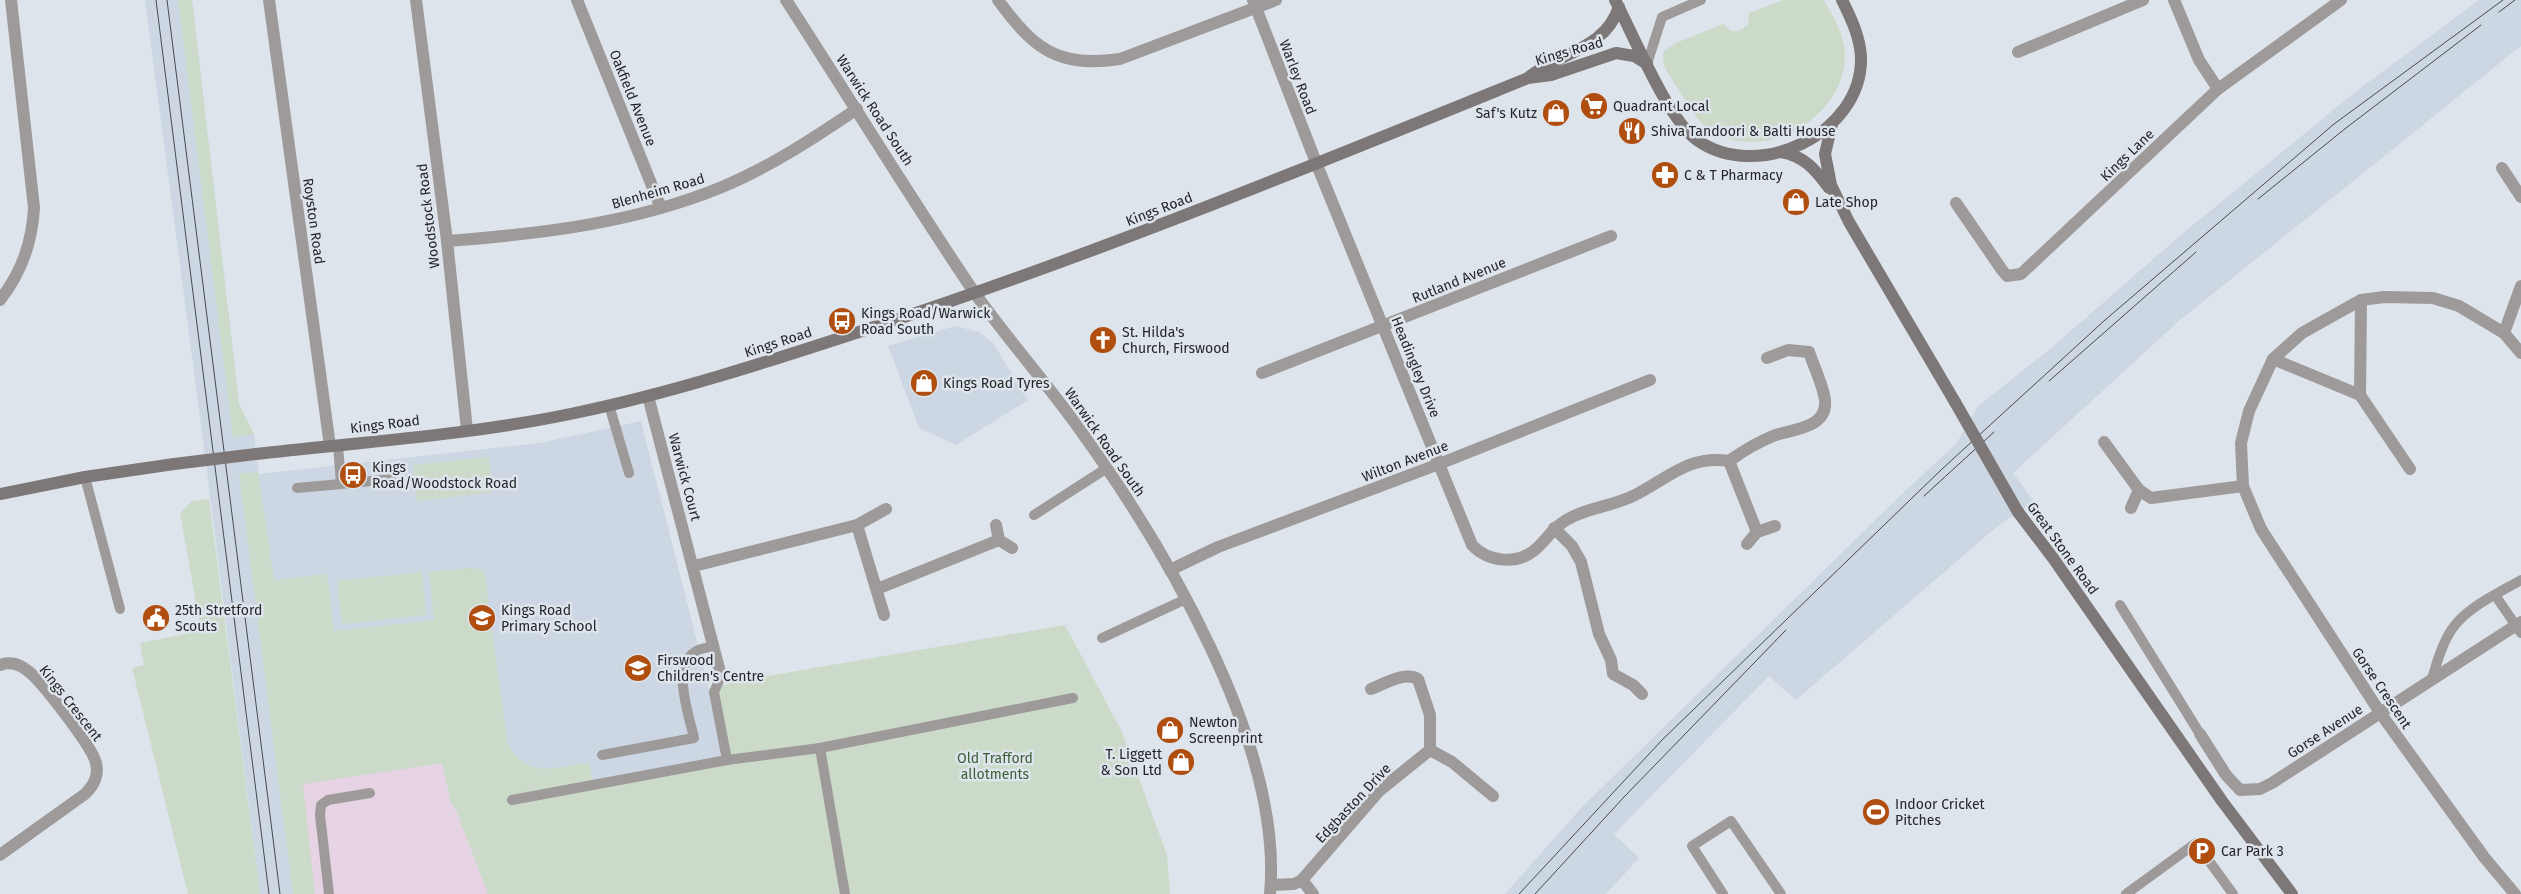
<svg xmlns="http://www.w3.org/2000/svg" width="2521" height="894" viewBox="0 0 2521 894" font-family="'Fira Sans',sans-serif">
	<style>
		.built { fill: #ccd7e3 }
		.industrial { fill: #e6d3e3 }
		.green { fill: #cbdac9 }
		.lines { fill: none; stroke-linecap: round; stroke-linejoin: round }
		.lane { stroke: #9e9a9a; stroke-width: 10 }
		.street { stroke: #9e9a9a; stroke-width: 12 }
		.secondary { stroke: #7d7777; stroke-width: 12 }
		.tram { stroke: #474a4d; stroke-width: 1 }
		.secondary-bridge { stroke: #7d7777; stroke-width: 12 }
		.labels { text-anchor: middle; stroke-width: 5; stroke-linejoin: round; paint-order: stroke }
		.street-label { font-size: 14px; fill: #242629; stroke: #dee4eb }
		.poi-label { font-size: 14px; fill: #242629; stroke: #dee4eb; text-anchor: start }
		.park-label { font-size: 14px; fill: #3b5e36; stroke: #dee4eb }
	</style>
	<rect width="100%" height="100%" fill="#dee4eb"/>
	<g class="built">
		<path d="M145,0H192L239,404L254,434L259,474L540,443L641,421L709,689L721,751L720,757L453,808L315,894H260L203,440Z"/>
		<path d="M2479,0H2521V46L2179,321L2013,473L2034,502L2000,524L1796,700L1769,676L1614,834L1639,858L1606,894H1505L1581,808L1907,489L1956,444L1978,406L2050,349L2182,234L2359,89Z"/>
		<path d="M955,326L979,332L993,343L1028,400L956,445L919,428L888,346Z"/>
	</g>
	<path class="industrial" d="M442,763L451,803L457,813L488,894H311L295,785Z"/>
	<g class="green">
		<path d="M178,0H192L239,404L254,434L233,437Z"/>
		<path d="M1783,0H1824C1833,17 1844,33 1845,53C1847,113 1772,162 1717,134C1698,125 1689,106 1678,89C1672,78 1659,65 1664,51L1676,43L1723,24L1731,31H1738L1748,25L1749,13Z"/>
		<path d="M489,457L493,492L417,501L413,465Z"/>
		<path d="M258,472L274,580L327,574L334,631L434,620L429,572L467,568L481,569L485,576L507,741C524,780 555,768 589,762L592,781L720,757L721,750L709,689L738,681L1065,625L1121,730L1167,855L1170,894H488L457,813L451,803L442,763L303,784L315,894H293L239,474Z"/>
		<path d="M209,499L260,894H188L132,668L144,665L140,643L201,631L180,513L192,501Z"/>
		<path d="M422,572L426,615L342,624L337,581Z"/>
	</g>
	<g class="lines">
		<g class="lane">
			<path d="M1647,64L1662,17L1701,0"/>
			<path d="M609,405L629,473"/>
			<path d="M338,445L341,484L391,479"/>
			<path d="M85,477L120,609"/>
			<path d="M297,488L341,484"/>
			<path d="M1034,515L1107,468"/>
			<path d="M2495,595L2521,633"/>
			<path d="M2120,605L2200,734"/>
			<path d="M1102,638L1186,599"/>
			<path d="M721,676L714,692L727,760"/>
			<path d="M2432,679C2437,662 2442,644 2452,629C2467,607 2499,593 2521,580"/>
			<path d="M820,748L845,894"/>
			<path d="M602,755L694,738C689,715 671,666 695,652C700,648 708,648 714,646"/>
			<path d="M512,800L727,760L820,748L1073,698"/>
			<path d="M329,894L320,815L321,805L328,800L370,793"/>
			<path d="M1723,894L1692,846L1731,821L1781,894"/>
			<path d="M2126,894L2196,843L2233,894"/>
		</g>
		<g class="street">
			<path d="M269,0L330,446"/>
			<path d="M416,0L447,241L467,430"/>
			<path d="M577,0L661,208"/>
			<path d="M786,0C849,97 909,196 974,292C1006,337 1043,379 1075,423C1161,541 1284,744 1270,894"/>
			<path d="M998,0C1034,49 1057,68 1120,59L1276,0"/>
			<path d="M1253,0L1317,165L1472,545C1488,562 1518,566 1537,548C1551,535 1554,525 1574,516C1593,507 1616,505 1635,495C1669,478 1688,455 1729,461L1757,532"/>
			<path d="M2174,0L2199,60L2218,89"/>
			<path d="M2018,52L2143,0"/>
			<path d="M2502,168L2521,197"/>
			<path d="M1956,203L2002,270L2007,276L2021,274L2218,89L2341,0"/>
			<path d="M447,241C540,234 635,223 722,187C770,167 814,138 857,109"/>
			<path d="M0,300C22,272 32,243 34,208L11,0"/>
			<path d="M2504,333L2521,286"/>
			<path d="M2273,359L2360,395L2410,469"/>
			<path d="M1262,373L1611,236"/>
			<path d="M2360,395L2361,300"/>
			<path d="M648,396L721,676"/>
			<path d="M2104,442L2139,490L2151,498L2243,486"/>
			<path d="M1729,461C1743,451 1756,443 1773,436C1791,429 1828,429 1825,400C1823,385 1814,367 1809,352L1788,350L1767,358"/>
			<path d="M2131,508L2139,490"/>
			<path d="M857,525L884,615"/>
			<path d="M996,525L999,540L1012,548"/>
			<path d="M1554,528L1572,546L1581,562L1599,634L1611,660L1613,674L1633,685L1642,694"/>
			<path d="M1747,544L1757,532L1775,526"/>
			<path d="M694,566L857,525L886,509"/>
			<path d="M1170,570L1218,547L1439,464L1650,380"/>
			<path d="M877,589L999,540"/>
			<path d="M0,665C11,661 19,664 28,671C41,680 93,748 96,763C99,776 94,785 85,794L0,855"/>
			<path d="M2200,734L2226,775L2240,790L2260,789L2272,783L2521,622"/>
			<path d="M1430,750L1452,762L1493,796"/>
			<path d="M1302,880L1313,894"/>
			<path d="M1271,885L1294,884L1302,880L1379,791L1430,750V715L1418,679C1405,671 1384,684 1371,689"/>
			<path d="M2515,894L2484,857L2381,714L2261,529L2243,486L2241,443L2249,411L2273,359L2302,333L2361,300L2384,297L2433,298L2459,306L2504,333L2521,353"/>
		</g>
		<g class="secondary">
			<path d="M1615,0C1633,34 1668,120 1697,140C1757,183 1863,134 1861,57C1860,37 1851,18 1842,0"/>
			<path d="M1530,76C1562,52 1605,49 1619,7"/>
			<path d="M1832,124L1825,154L1831,185L1849,222L1955,402"/>
			<path d="M1781,152C1804,156 1815,169 1829,188"/>
			<path d="M256,454C362,442 471,435 575,413C676,392 773,360 871,328C1094,255 1311,166 1528,78L1551,75L1616,53L1634,56L1647,64"/>
			<path d="M0,494L85,477L174,464"/>
			<path d="M2018,512L2053,558L2222,801L2292,894"/>
		</g>
		<g class="tram">
			<path d="M156,0L269,894"/>
			<path d="M167,0L280,894"/>
			<path d="M2499,12L2515,0"/>
			<path d="M2258,199L2346,128L2481,25"/>
			<path d="M2049,381L2196,252"/>
			<path d="M1924,496L1994,432"/>
			<path d="M1519,894L1662,740L1942,469L2105,320L2334,124L2503,0"/>
			<path d="M1535,894L1624,797L1786,630"/>
		</g>
		<g class="secondary-bridge">
			<path d="M1955,402L2018,512"/>
			<path d="M174,464L256,454"/>
		</g>
	</g>
	<defs>
		<symbol id="supermarket-disc" viewBox="-11 -11 22 22"><circle r="9.5" fill="#b04e0f" stroke="#dee4eb"/><path d="M-6-5.5h2.5l.6 2H6L4.5 2H-2.5L-4.4-4H-6ZM-1.5 3.2a1.3 1.3 0 1 0 .1 0ZM3 3.2a1.3 1.3 0 1 0 .1 0Z" fill="#fff"/></symbol>
		<symbol id="shop-disc" viewBox="-11 -11 22 22"><circle r="9.5" fill="#b04e0f" stroke="#dee4eb"/><path d="M-5-2.5h2.3a2.7 3.5 0 0 1 5.4 0H5L5.5 6h-11ZM-1.5-2.5h3a1.5 2.3 0 0 0-3 0Z" fill="#fff"/></symbol>
		<symbol id="restaurant-disc" viewBox="-11 -11 22 22"><circle r="9.5" fill="#b04e0f" stroke="#dee4eb"/><path d="M-5-6h1v4h1v-4h1v4h1v-4h1v5L-1.5 .5V6h-2V.5L-5-1ZM5-6V6H3V1.5H1.5Q1.5-4 5-6Z" fill="#fff"/></symbol>
		<symbol id="pharmacy-disc" viewBox="-11 -11 22 22"><circle r="9.5" fill="#b04e0f" stroke="#dee4eb"/><path d="M-2-6h4v4h4v4h-4v4h-4v-4h-4v-4h4Z" fill="#fff"/></symbol>
		<symbol id="bus-disc" viewBox="-11 -11 22 22"><circle r="9.5" fill="#b04e0f" stroke="#dee4eb"/><path d="M-5-6H5V4H4V6H2V4H-2V6H-4V4H-5ZM-3.5-4V0h7V-4ZM-3.5 1.2v1.5H-2V1.2ZM2 1.2v1.5H3.5V1.2Z" fill="#fff"/></symbol>
		<symbol id="church-disc" viewBox="-11 -11 22 22"><circle r="9.5" fill="#b04e0f" stroke="#dee4eb"/><path d="M-1.2-6h2.4v3.5h3.3v2.4h-3.3V6h-2.4V-.1h-3.3v-2.4h3.3Z" fill="#fff"/></symbol>
		<symbol id="civic-disc" viewBox="-11 -11 22 22"><circle r="9.5" fill="#b04e0f" stroke="#dee4eb"/><path d="M-.6-6.5H3V-4.5H.6V-3L4-1V1h2V6H-6V1h2V-1L-.6-3ZM-1.2 2.5V6h2.4V2.5Z" fill="#fff"/></symbol>
		<symbol id="school-disc" viewBox="-11 -11 22 22"><circle r="9.5" fill="#b04e0f" stroke="#dee4eb"/><path d="M0-5L7-2L0 1L-7-2ZM-4 1L0 2.5L4 1V4Q0 6-4 4Z" fill="#fff"/></symbol>
		<symbol id="stadium-disc" viewBox="-11 -11 22 22"><circle r="9.5" fill="#b04e0f" stroke="#dee4eb"/><path d="M0-5a6.5 5 0 1 0 0 10a6.5 5 0 1 0 0-10ZM-3.5-1.8h7v3.6h-7Z" fill="#fff"/></symbol>
		<symbol id="parking-disc" viewBox="-11 -11 22 22"><circle r="9.5" fill="#b04e0f" stroke="#dee4eb"/><path d="M-3.5-5.5H1a3.5 3.5 0 0 1 0 7H-1V5.5H-3.5ZM-1-3.4V-.6H.8a1.4 1.4 0 0 0 0-2.8Z" fill="#fff"/></symbol>
	</defs>
	<g fill-rule="evenodd">
		<use href="#supermarket-disc" x="1578" y="90" width="32" height="32"/>
		<use href="#shop-disc" x="1540" y="97" width="32" height="32"/>
		<use href="#restaurant-disc" x="1616" y="115" width="32" height="32"/>
		<use href="#pharmacy-disc" x="1649" y="159" width="32" height="32"/>
		<use href="#shop-disc" x="1780" y="186" width="32" height="32"/>
		<use href="#bus-disc" x="826" y="305" width="32" height="32"/>
		<use href="#church-disc" x="1087" y="324" width="32" height="32"/>
		<use href="#shop-disc" x="908" y="367" width="32" height="32"/>
		<use href="#bus-disc" x="337" y="459" width="32" height="32"/>
		<use href="#civic-disc" x="140" y="602" width="32" height="32"/>
		<use href="#school-disc" x="466" y="602" width="32" height="32"/>
		<use href="#school-disc" x="622" y="652" width="32" height="32"/>
		<use href="#shop-disc" x="1154" y="714" width="32" height="32"/>
		<use href="#shop-disc" x="1165" y="746" width="32" height="32"/>
		<use href="#stadium-disc" x="1860" y="796" width="32" height="32"/>
		<use href="#parking-disc" x="2186" y="835" width="32" height="32"/>
	</g>
	<g class="labels">
		<g class="street-label">
			<text transform="translate(1569 51) rotate(-16)" y="5">Kings Road</text>
			<text transform="translate(1298 77) rotate(69)" y="5">Warley Road</text>
			<text transform="translate(633 98) rotate(68)" y="5">Oakfield Avenue</text>
			<text transform="translate(875 110) rotate(57)" y="5">Warwick Road South</text>
			<text transform="translate(2127 155) rotate(-44)" y="5">Kings Lane</text>
			<text transform="translate(658 191) rotate(-16)" y="5">Blenheim Road</text>
			<text transform="translate(1159 209) rotate(-21)" y="5">Kings Road</text>
			<text transform="translate(428 216) rotate(-97)" y="5">Woodstock Road</text>
			<text transform="translate(314 221) rotate(82)" y="5">Royston Road</text>
			<text transform="translate(1459 280) rotate(-22)" y="5">Rutland Avenue</text>
			<text transform="translate(778 342) rotate(-18)" y="5">Kings Road</text>
			<text transform="translate(1416 367) rotate(68)" y="5">Headingley Drive</text>
			<text transform="translate(385 424) rotate(-7)" y="5">Kings Road</text>
			<text transform="translate(1105 442) rotate(55)" y="5">Warwick Road South</text>
			<text transform="translate(1405 461) rotate(-21)" y="5">Wilton Avenue</text>
			<text transform="translate(685 477) rotate(75)" y="5">Warwick Court</text>
			<text transform="translate(2063 548) rotate(54)" y="5">Great Stone Road</text>
			<text transform="translate(2382 688) rotate(56)" y="5">Gorse Crescent</text>
			<text transform="translate(71 703) rotate(52)" y="5">Kings Crescent</text>
			<text transform="translate(2325 731) rotate(-33)" y="5">Gorse Avenue</text>
			<text transform="translate(1353 803) rotate(-47)" y="5">Edgbaston Drive</text>
		</g>
		<g class="poi-label">
			<text x="1613" y="111">Quadrant Local</text>
			<text x="1537" y="118" text-anchor="end">Saf's Kutz</text>
			<text x="1651" y="136">Shiva Tandoori &amp; Balti House</text>
			<text x="1684" y="180">C &amp; T Pharmacy</text>
			<text x="1815" y="207">Late Shop</text>
			<text x="861" y="318">Kings Road/Warwick<tspan x="861" dy="16">Road South</tspan></text>
			<text x="1122" y="337">St. Hilda's<tspan x="1122" dy="16">Church, Firswood</tspan></text>
			<text x="943" y="388">Kings Road Tyres</text>
			<text x="372" y="472">Kings<tspan x="372" dy="16">Road/Woodstock Road</tspan></text>
			<text x="175" y="615">25th Stretford<tspan x="175" dy="16">Scouts</tspan></text>
			<text x="501" y="615">Kings Road<tspan x="501" dy="16">Primary School</tspan></text>
			<text x="657" y="665">Firswood<tspan x="657" dy="16">Children's Centre</tspan></text>
			<text x="1189" y="727">Newton<tspan x="1189" dy="16">Screenprint</tspan></text>
			<text x="1162" y="759" text-anchor="end">T. Liggett<tspan x="1162" dy="16">&amp; Son Ltd</tspan></text>
			<text x="1895" y="809">Indoor Cricket<tspan x="1895" dy="16">Pitches</tspan></text>
			<text x="2221" y="856">Car Park 3</text>
		</g>
		<g class="park-label">
			<text x="995" y="763">Old Trafford<tspan x="995" dy="16">allotments</tspan></text>
		</g>
	</g>
</svg>
